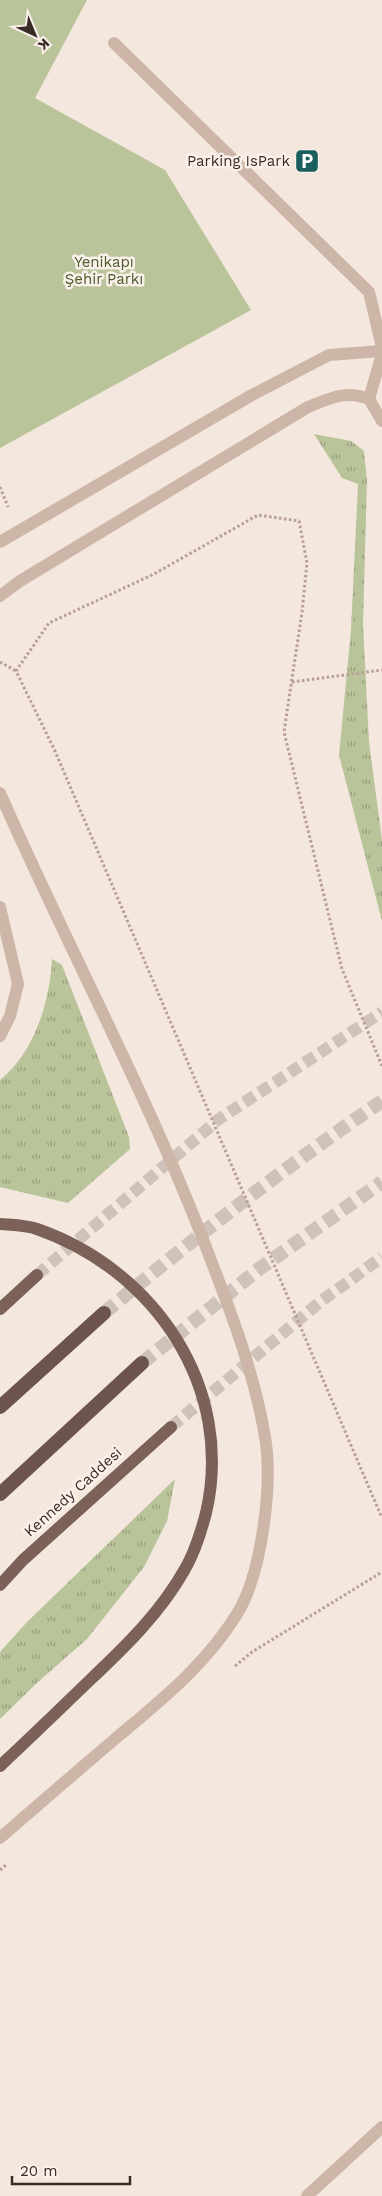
<svg xmlns="http://www.w3.org/2000/svg" width="382" height="2196" viewBox="0 0 382 2196" font-family="'Work Sans',sans-serif">
	<style>
		.grass { fill: url(#grass-tufts) }
		.green { fill: #bac49b }
		.lines { fill: none; stroke-linecap: round; stroke-linejoin: round }
		.primary-tunnel { stroke: #cfc2b9; stroke-width: 12; stroke-dasharray: 12 6; stroke-linecap: butt }
		.trunk-tunnel { stroke: #cfc2b9; stroke-width: 14; stroke-dasharray: 14 7; stroke-linecap: butt }
		.path { stroke: #b99f91; stroke-width: 3; stroke-dasharray: 2.5 2.5; stroke-linecap: butt }
		.service { stroke: #cdb5a7; stroke-width: 12 }
		.tertiary { stroke: #cdb5a7; stroke-width: 12 }
		.primary { stroke: #7c6158; stroke-width: 12 }
		.trunk { stroke: #6c534c; stroke-width: 14 }
		.labels { text-anchor: middle; stroke-width: 5; stroke-linejoin: round; paint-order: stroke }
		.poi-label { font-size: 15px; fill: #392c28; stroke: #fbf1ea; text-anchor: end }
		.park-label { font-size: 15px; fill: #4d5a2a; stroke: #fbf1ea }
		.street-label { font-size: 15px; fill: #392c28; stroke: #fbf1ea }
	</style>
	<defs>
		<pattern id="grass-tufts" width="24" height="20" patternUnits="userSpaceOnUse" patternTransform="scale(1.25)"><rect width="24" height="20" fill="#bac49b"/><path d="M3 7l-1-3M5 7V3M7 7l1-3M15 17l-1-3M17 17v-4M19 17l1-3" fill="none" stroke="#989f7e"/></pattern>
	</defs>
	<rect width="100%" height="100%" fill="#f4e7dd"/>
	<g class="grass">
		<path d="M314,434L351,441L364,451L367,480L363,624L369,742L382,840V921L339,755L351,630L358,484L342,478Z"/>
		<path d="M52,959L62,965L129,1137L130,1149L68,1203L0,1187V1080C34,1053 50,1002 52,959Z"/>
		<path d="M175,1479L167,1521L144,1567L87,1639L38,1682L0,1719V1652L27,1622Z"/>
	</g>
	<path class="green" d="M0,0H87L35,98L165,170L251,310L0,448Z"/>
	<g class="lines">
		<g class="primary-tunnel">
			<path d="M37,1275L219,1119L382,1012"/>
			<path d="M171,1427L320,1302L382,1257"/>
		</g>
		<g class="trunk-tunnel">
			<path d="M104,1313C194,1238 285,1167 382,1101"/>
			<path d="M142,1363L259,1269L382,1182"/>
		</g>
		<g class="path">
			<path d="M0,487L8,507"/>
			<path d="M0,662L16,671"/>
			<path d="M292,682L382,670"/>
			<path d="M382,1066L342,969L284,732L302,612L307,563L299,521L258,515L154,574L49,623L16,671L55,751L382,1518"/>
			<path d="M235,1666L252,1652L382,1572"/>
			<path d="M0,1870L6,1865"/>
		</g>
		<g class="service">
			<path d="M114,43L369,292L382,347"/>
			<path d="M369,399L382,354"/>
			<path d="M307,2196L382,2127"/>
		</g>
		<g class="tertiary">
			<path d="M0,542L252,395L329,355L382,351"/>
			<path d="M0,596L20,581L308,407C331,398 345,390 369,399L382,421"/>
			<path d="M0,793C69,951 152,1102 212,1263C234,1320 255,1377 265,1437C273,1483 262,1574 237,1614C204,1667 161,1700 115,1739C76,1772 38,1805 0,1838"/>
			<path d="M0,907L18,984L10,1016L0,1036"/>
		</g>
		<g class="primary">
			<path d="M0,1224C12,1225 26,1225 37,1229C155,1270 235,1388 206,1513C201,1532 195,1552 185,1569C161,1612 126,1646 90,1680C60,1709 30,1738 0,1766"/>
			<path d="M0,1309L37,1275"/>
			<path d="M0,1585L23,1560L171,1427"/>
		</g>
		<g class="trunk">
			<path d="M0,1407L104,1313"/>
			<path d="M0,1494L142,1363"/>
		</g>
	</g>
	<defs>
		<symbol id="parking-square" viewBox="-11 -11 22 22"><rect x="-9" y="-9" width="18" height="18" rx="4" fill="#1a5e5d" stroke="#fbf1ea"/><path d="M-3.5-5.5H1a3.5 3.5 0 0 1 0 7H-1V5.5H-3.5ZM-1-3.4V-.6H.8a1.4 1.4 0 0 0 0-2.8Z" fill="#fff"/></symbol>
	</defs>
	<g fill-rule="evenodd">
		<use href="#parking-square" x="293" y="147" width="28" height="28"/>
	</g>
	<g class="labels">
		<g class="poi-label">
			<text x="290" y="166">Parking IsPark</text>
		</g>
		<g class="park-label">
			<text x="104" y="267">Yenikapı<tspan x="104" dy="17">Şehir Parkı</tspan></text>
		</g>
		<g class="street-label">
			<text transform="translate(73 1492) rotate(-42)" y="5">Kennedy Caddesi</text>
		</g>
	</g>
	<g transform="translate(35 35) rotate(136)" stroke="#fbf1ea" stroke-width="4" paint-order="stroke">
	<path d="M0-4L9 19L0 12L-9 19Z" fill="#392c28"/>
	<text y="-8" font-size="14" font-weight="bold" text-anchor="middle" fill="#392c28">K</text>
	</g>
	<path d="M12 2176v8h118v-8" fill="none" stroke="#392c28" stroke-width="2.5"/>
	<text x="20" y="2176" font-size="15" fill="#392c28" stroke="#fbf1ea" stroke-width="4" paint-order="stroke">20 m</text>
</svg>
